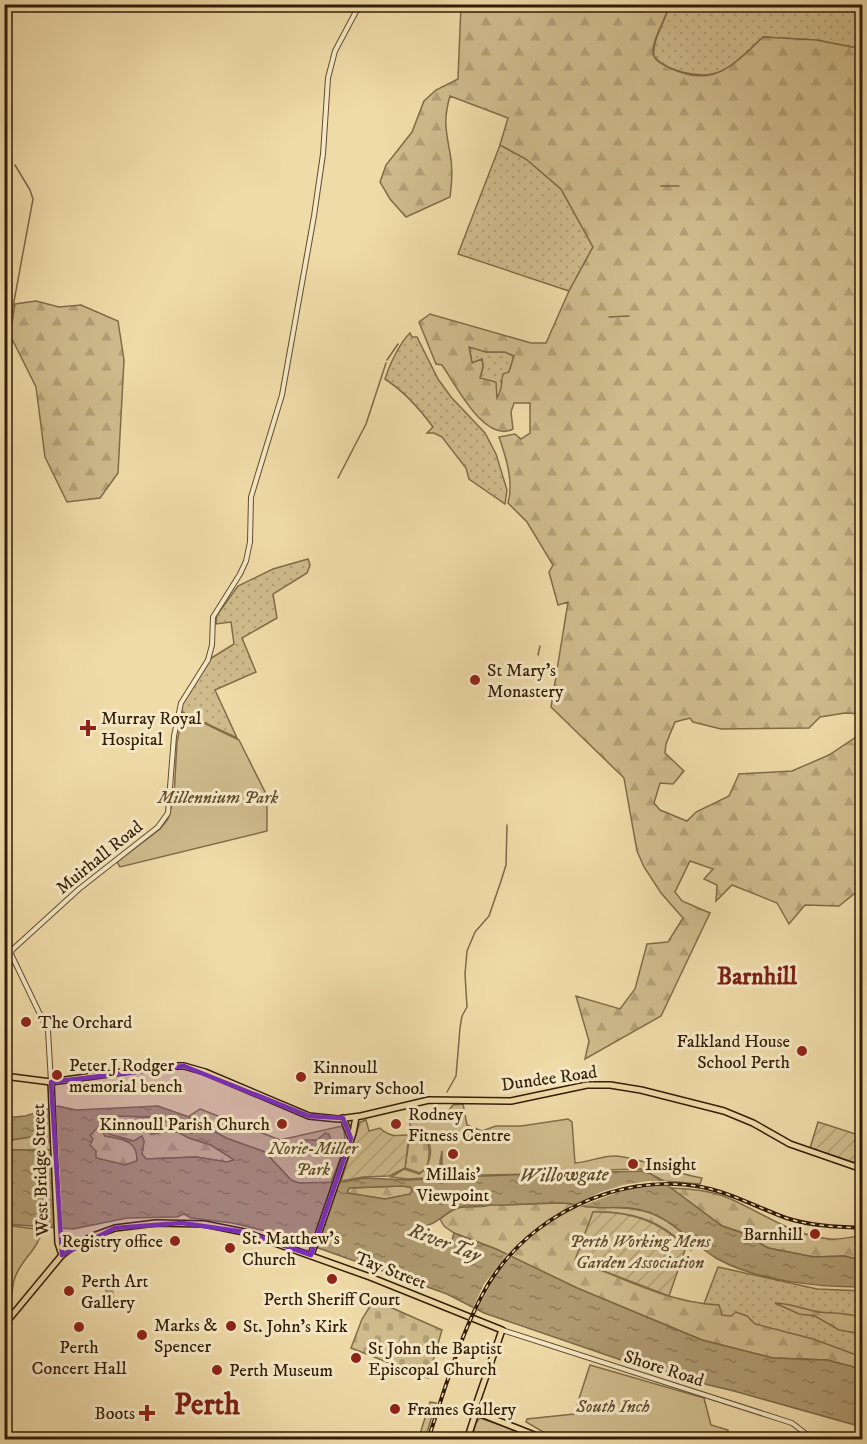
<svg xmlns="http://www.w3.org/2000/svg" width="867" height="1444" viewBox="0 0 867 1444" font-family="'IM FELL DW Pica',serif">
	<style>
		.grass { fill: url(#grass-dots); stroke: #816c48; stroke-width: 1.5 }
		.forest { fill: url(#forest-firs); stroke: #816c48; stroke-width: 1.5; fill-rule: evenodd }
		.cemetery { fill: url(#cemetery-stones); stroke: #816c48; stroke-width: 1.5 }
		.park { fill: #cfbb8c; stroke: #816c48; stroke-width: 1.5 }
		.garden { fill: url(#garden-furrows); stroke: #816c48; stroke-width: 1.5 }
		.water { fill: url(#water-ripples); stroke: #7d6846; stroke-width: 1.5; fill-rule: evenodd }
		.pier { fill: #efdba8 }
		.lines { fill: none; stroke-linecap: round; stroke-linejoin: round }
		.stream { stroke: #7d6846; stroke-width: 1.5 }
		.river { stroke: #af9a71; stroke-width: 8 }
		.minor-casing { stroke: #624c2e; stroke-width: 6 }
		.major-casing { stroke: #331d05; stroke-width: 8 }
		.minor { stroke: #f5e8c6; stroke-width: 4 }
		.major { stroke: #efdba8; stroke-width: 5 }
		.rail-casing { stroke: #331d05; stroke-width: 4 }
		.rail { stroke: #f5e8c6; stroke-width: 1.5; stroke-dasharray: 4.5; stroke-linecap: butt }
		.marked { fill: #7b2cbf; fill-opacity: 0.2; stroke: #7b2cbf; stroke-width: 4.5; stroke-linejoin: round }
		.poi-dot { fill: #8f2418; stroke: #f5e8c6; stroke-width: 2 }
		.labels { text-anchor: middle; stroke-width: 6; stroke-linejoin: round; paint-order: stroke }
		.poi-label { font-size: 18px; fill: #331d05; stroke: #f5e8c6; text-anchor: start }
		.park-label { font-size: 18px; font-style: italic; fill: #624c2e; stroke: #f5e8c6 }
		.street-label { font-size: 18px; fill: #331d05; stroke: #f5e8c6 }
		.water-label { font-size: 20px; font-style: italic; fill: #5e492b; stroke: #f5e8c6 }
		.district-label { font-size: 24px; font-weight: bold; fill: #7a1f14; stroke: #f5e8c6 }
		.town-label { font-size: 30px; font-weight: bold; fill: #7a1f14; stroke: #f5e8c6 }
	</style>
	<defs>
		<pattern id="grass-dots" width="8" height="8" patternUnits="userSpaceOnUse" patternTransform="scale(1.5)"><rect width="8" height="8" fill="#cfbb8c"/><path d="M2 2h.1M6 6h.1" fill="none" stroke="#b2a077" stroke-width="1.8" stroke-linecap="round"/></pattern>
		<pattern id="forest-firs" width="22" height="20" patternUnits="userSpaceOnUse" patternTransform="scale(1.5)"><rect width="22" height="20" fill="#cfbb8c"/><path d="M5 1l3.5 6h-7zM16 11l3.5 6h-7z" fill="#b2a077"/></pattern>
		<pattern id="cemetery-stones" width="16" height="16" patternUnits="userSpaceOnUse" patternTransform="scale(1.5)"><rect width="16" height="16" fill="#cfbb8c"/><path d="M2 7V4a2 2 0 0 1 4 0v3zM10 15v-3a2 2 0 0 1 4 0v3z" fill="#b2a077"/></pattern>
		<pattern id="garden-furrows" width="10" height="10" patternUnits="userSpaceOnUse" patternTransform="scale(1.5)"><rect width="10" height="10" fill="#cfbb8c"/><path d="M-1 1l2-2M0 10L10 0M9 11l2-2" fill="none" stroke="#b2a077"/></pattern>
		<pattern id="water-ripples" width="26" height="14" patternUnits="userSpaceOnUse" patternTransform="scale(1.5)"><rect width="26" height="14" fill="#af9a71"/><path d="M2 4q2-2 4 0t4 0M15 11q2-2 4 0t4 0" fill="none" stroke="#8f7d5b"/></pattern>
	</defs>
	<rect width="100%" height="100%" fill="#efdba8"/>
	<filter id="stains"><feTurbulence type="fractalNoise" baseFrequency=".00333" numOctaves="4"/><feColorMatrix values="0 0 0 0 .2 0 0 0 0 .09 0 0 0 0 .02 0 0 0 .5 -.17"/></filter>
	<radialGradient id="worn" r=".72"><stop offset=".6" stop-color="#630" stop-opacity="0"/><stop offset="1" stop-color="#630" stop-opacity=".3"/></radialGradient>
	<g class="grass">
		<path d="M669,5H862V49L816,40L763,37C736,62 723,83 682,72C672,69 660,65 654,56C652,39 666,21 669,5Z"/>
		<path d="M500,145L526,159L561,189L593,247L569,291L458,254Z"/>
		<path d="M410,333L412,337H417L438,379L451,397L485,433L496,454L507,490L505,504L469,479L466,468L442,437L434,433H427L433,427C419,408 405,392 385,379C389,366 400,342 410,333Z"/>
		<path d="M469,346L486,352H505L514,356L509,372L501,381L503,388L497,399L480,378L483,367L482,359L472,363Z"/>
		<path d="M308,559L310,565L307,573L273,594L277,618L242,638L256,672L215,690L237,738L180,711L181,703L208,660L234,644L231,622L216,624L217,615L238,586L273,569Z"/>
		<path d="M718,1267L817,1289L862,1291V1362L699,1317Z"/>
	</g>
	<g class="forest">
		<path d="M461,5H669C666,20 652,38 653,53C654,61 664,65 670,68C714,89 733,65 763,37L816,40L862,49V714L845,713L820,717L809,728L721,729L693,722L690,718L675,722L666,744L665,753L684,771L673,784L660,783L654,803L660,810L687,821L696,812L729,796L739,774L792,771L829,755L856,737L862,746V890H859L839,906L805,905L789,924L777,903L732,885L716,901L717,885L704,879L713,869L690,861L675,892L682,901L710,913L661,1016L585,1059L589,1041L576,996L620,1009L635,989L647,944L668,942L683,918L661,893L644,867L637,851L624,778L551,707L568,602L558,605L549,572L553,565L527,522L508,503C514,482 506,457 499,437L515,434L521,439L530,433V403H514L511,412L513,429C485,444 456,385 442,365L436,364L419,322L430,314L531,343H546L569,291L593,247L561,189L526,159L500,145L508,118L450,96C443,120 446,131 450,153C453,167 452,183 450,197L406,217L390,199L380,182L386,165L412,132L424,101L436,90L458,79ZM469,347L486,352H505L514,356L509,372L503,374C500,385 504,386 497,398L496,382L480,378L483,367L482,359L472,363Z"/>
		<path d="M36,301L59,307L81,305L118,321L124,360L118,473L100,498L67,502L45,457L36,387L10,335L15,304Z"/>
		<path d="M115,1116L154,1117L198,1131L192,1133L162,1127L151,1134L168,1131L178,1132L189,1138L211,1145L235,1160L227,1162L196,1157L146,1159L142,1154L144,1141L142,1136L134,1141L109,1134L108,1130L136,1129L144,1124L107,1119Z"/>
		<path d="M98,1127L101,1129L105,1136C123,1139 138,1140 137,1161L125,1165L96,1158L90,1145V1135Z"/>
		<path d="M36,1136L53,1144V1150H5V1141Z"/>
		<path d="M401,1186L411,1187L412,1190L411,1194L385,1199L347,1193L349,1188Z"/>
		<path d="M671,1188C690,1189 708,1190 726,1197C762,1212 790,1235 830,1239C840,1240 852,1237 862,1235V1257L857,1259L844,1256L814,1257L768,1248L740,1232L722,1226Z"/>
		<path d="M564,1203C573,1204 582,1207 592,1207C617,1208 641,1206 664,1219C676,1226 687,1237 697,1246L691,1250C684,1246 680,1240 673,1235C650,1216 622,1211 593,1212L576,1260C622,1278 669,1303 719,1305L722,1315L731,1316L736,1312L747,1316L755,1324L813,1339L862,1357V1367H853L827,1360L773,1358L702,1340L577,1288L496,1249L454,1233L444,1226L440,1219C462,1200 467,1211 490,1205Z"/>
		<path d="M775,1303C794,1304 802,1309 819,1312C834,1314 848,1312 862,1318V1334L839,1330L815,1316L799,1314Z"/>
		<path d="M430,1402L436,1403L425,1439H422L419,1437Z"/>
	</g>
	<g class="cemetery">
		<path d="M410,1134C413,1135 417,1134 421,1135C433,1140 429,1161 426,1170L420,1173L405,1168Z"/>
		<path d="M374,1300L442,1330L428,1378L351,1348L362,1319Z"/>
	</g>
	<g class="park">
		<path d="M183,713L239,740L267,796V831L120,867L117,862L160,829L168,819L174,797L177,742Z"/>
		<path d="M463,1104L467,1125L482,1131L496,1126H521L568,1119L572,1122L575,1163C589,1162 604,1155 616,1156C646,1159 672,1173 702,1178L700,1184L664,1181L641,1169L563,1171L535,1174L479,1175L408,1179L391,1177L404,1169L419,1174C430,1167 435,1148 425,1137C422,1133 415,1133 410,1133V1117L446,1114L453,1105Z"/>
		<path d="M200,1109L280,1140L342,1126C351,1141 336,1167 331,1183H298L291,1180L265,1152L226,1138L188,1117Z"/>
		<path d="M5,1225L42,1230C39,1248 23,1258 16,1275C9,1289 16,1301 5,1315Z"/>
		<path d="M590,1365L704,1398L711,1425L728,1430L727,1435L734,1439H555L526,1422L527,1419L574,1414Z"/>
		<path d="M480,1418L540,1439L471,1440L476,1423Z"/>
	</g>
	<g class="garden">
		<path d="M366,1120L369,1131L380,1128C389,1137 397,1136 409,1135L405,1168L389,1176L363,1177L341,1181L360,1122Z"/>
		<path d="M818,1122L862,1136V1165L810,1148Z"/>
		<path d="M593,1212C630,1211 659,1221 686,1247L669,1296L575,1260Z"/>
	</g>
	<g class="water">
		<path d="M58,1106L76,1110L158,1106L189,1117L226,1138L265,1152L291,1180L299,1183L343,1182L363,1178L408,1180L441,1178L440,1162L442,1151V1178C509,1174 575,1173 641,1171L651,1174L671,1188L722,1226L740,1232L768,1248L814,1257L844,1256L857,1259L862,1257V1287C818,1287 756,1281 716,1258C693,1244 674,1221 648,1212C629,1205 610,1209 590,1207C581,1206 572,1203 563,1203C539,1202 514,1206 490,1205C478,1208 467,1203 457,1208C446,1212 439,1222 428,1225L426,1229L427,1234L452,1240L454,1233L496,1249L577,1288L702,1340L773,1358L827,1360L862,1369V1427L734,1391L692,1381L627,1362L484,1313L447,1294L279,1234L232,1223L191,1218L184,1214L177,1217L127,1218L73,1229L5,1224V1150H53V1144L36,1136L5,1141V1118L25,1116ZM115,1116L154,1117L197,1130L192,1133C178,1130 159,1122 147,1131L151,1134L168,1131L178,1132L189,1138L211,1145L234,1160L227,1162L196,1157L146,1159L142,1154L144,1141L142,1136L134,1141L109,1134L108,1130L136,1129L145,1124L108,1119ZM98,1127L101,1128L105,1136C122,1139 138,1140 137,1161L125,1165L96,1158V1151L90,1145L93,1139L90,1135ZM401,1186L410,1187L412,1190L410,1194L385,1199L347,1193L349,1188Z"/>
		<path d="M325,1133L329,1134L332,1144L328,1149L313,1151L304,1146L305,1140H317Z"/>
	</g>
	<g class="pier">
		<path d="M56,1103L63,1231L56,1232L50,1104Z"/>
		<path d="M648,1181H667L674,1186H648L624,1190L576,1208L568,1207L601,1192L623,1185Z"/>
		<path d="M509,1252L513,1255L496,1274L476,1312L472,1310L484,1284Z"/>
	</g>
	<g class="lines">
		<g class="stream">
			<path d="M661,186H679"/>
			<path d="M609,317L629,316"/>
			<path d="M4,355L33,199L30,190L15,165"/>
			<path d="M387,360L398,344"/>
			<path d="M338,478L366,424L386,363"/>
			<path d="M538,655L540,646"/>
			<path d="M447,1092L456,1076L460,1028L462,1016L467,1007L465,974L467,951L475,932L489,916L501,881L506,865L507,825"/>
		</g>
		<path class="river" d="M108,1286L111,1299"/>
		<defs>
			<g id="minor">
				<path d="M51,1082L48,1031L11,954L12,950L79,889L158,827L168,813L174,736L181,703L208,660L212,645L213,617L240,574L246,561L250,542L251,497L282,395L314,216L323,154L328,78L335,51L360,4"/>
				<path d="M502,1330L792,1423L814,1440"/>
			</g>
			<g id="major">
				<path d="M4,1076L51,1082L165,1066H184L205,1072L309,1116L338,1119L361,1116L429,1100L511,1101L587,1085H610L641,1090L724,1111L753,1123L790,1144L862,1169"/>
				<path d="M51,1082L58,1243L62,1255"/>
				<path d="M343,1118L351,1138"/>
				<path d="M311,1255L353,1133L356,1117"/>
				<path d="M4,1325L62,1255L74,1246L93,1236L115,1228L156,1223L204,1224L244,1232L370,1277L502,1330L477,1402L476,1412L467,1440"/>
				<path d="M476,1412L547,1440"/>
			</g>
		</defs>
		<use href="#minor" class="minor-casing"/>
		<use href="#major" class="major-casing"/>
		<use href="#minor" class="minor"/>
		<use href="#major" class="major"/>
		<defs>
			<path id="rail" d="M428,1440C444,1391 463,1326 489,1283C531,1215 617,1174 696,1186C728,1191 756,1207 786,1218C811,1226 837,1227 862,1228"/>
		</defs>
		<use href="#rail" class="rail-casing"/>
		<use href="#rail" class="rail"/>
	</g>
	<path class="marked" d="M184,1066L309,1116L343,1118L351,1138L311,1255L244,1232L182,1223L115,1228L62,1255L51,1082Z"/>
	<g class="poi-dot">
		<circle cx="475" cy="680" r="6"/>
		<path d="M85 719h6v6h6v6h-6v6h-6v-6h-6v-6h6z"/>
		<circle cx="26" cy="1022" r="6"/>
		<circle cx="802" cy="1051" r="6"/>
		<circle cx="57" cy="1075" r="6"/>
		<circle cx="301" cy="1077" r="6"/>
		<circle cx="282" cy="1124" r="6"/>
		<circle cx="396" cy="1124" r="6"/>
		<circle cx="453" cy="1154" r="6"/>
		<circle cx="633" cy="1164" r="6"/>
		<circle cx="815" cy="1234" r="6"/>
		<circle cx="175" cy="1241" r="6"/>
		<circle cx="230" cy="1248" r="6"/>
		<circle cx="332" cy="1279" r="6"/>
		<circle cx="69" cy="1291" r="6"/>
		<circle cx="231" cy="1326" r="6"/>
		<circle cx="79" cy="1327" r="6"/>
		<circle cx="142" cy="1335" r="6"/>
		<circle cx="356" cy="1358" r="6"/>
		<circle cx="217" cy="1370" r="6"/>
		<circle cx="395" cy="1409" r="6"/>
		<path d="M144 1404h6v6h6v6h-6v6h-6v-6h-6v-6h6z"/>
	</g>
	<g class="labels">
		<g class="poi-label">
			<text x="487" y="676">St Mary's<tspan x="487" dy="21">Monastery</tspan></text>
			<text x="101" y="724">Murray Royal<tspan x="101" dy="21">Hospital</tspan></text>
			<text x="38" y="1028">The Orchard</text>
			<text x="790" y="1047" text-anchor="end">Falkland House<tspan x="790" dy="21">School Perth</tspan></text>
			<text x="69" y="1071">Peter J Rodger<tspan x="69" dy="21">memorial bench</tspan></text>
			<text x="313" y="1073">Kinnoull<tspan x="313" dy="21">Primary School</tspan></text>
			<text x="408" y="1120">Rodney<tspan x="408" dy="21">Fitness Centre</tspan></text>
			<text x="270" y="1130" text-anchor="end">Kinnoull Parish Church</text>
			<text x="645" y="1170">Insight</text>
			<text x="453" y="1180" text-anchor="middle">Millais’<tspan x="453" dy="21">Viewpoint</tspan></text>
			<text x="803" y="1240" text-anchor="end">Barnhill</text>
			<text x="242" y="1244">St. Matthew's<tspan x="242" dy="21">Church</tspan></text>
			<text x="163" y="1247" text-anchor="end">Registry office</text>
			<text x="81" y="1287">Perth Art<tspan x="81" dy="21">Gallery</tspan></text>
			<text x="332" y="1305" text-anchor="middle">Perth Sheriff Court</text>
			<text x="154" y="1331">Marks &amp;<tspan x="154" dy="21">Spencer</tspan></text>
			<text x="243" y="1332">St. John's Kirk</text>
			<text x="79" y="1353" text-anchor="middle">Perth<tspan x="79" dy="21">Concert Hall</tspan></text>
			<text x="368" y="1354">St John the Baptist<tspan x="368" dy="21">Episcopal Church</tspan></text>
			<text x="229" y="1376">Perth Museum</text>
			<text x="407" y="1415">Frames Gallery</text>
			<text x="135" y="1419" text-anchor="end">Boots</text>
		</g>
		<g class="park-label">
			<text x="218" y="803">Millennium Park</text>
			<text x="313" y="1154">Norie-Miller<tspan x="313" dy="21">Park</tspan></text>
			<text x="640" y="1247">Perth Working Mens<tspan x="640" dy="21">Garden Association</tspan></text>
			<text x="613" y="1412">South Inch</text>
		</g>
		<g class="street-label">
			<text transform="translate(99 857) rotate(-39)" y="6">Muirhall Road</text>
			<text transform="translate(549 1078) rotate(-8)" y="6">Dundee Road</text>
			<text transform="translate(40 1170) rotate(-92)" y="6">West Bridge Street</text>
			<text transform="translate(391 1270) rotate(21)" y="6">Tay Street</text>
			<text transform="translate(664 1368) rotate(18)" y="6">Shore Road</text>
		</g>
		<g class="water-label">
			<text transform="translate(564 1174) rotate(-1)" y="7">Willowgate</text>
			<text transform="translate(445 1242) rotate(21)" y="7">River Tay</text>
		</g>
		<g class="district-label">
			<text x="757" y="984">Barnhill</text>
		</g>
		<g class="town-label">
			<text x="207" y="1414">Perth</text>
		</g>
	</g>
	<rect width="867" height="1444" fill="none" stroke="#efdba8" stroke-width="24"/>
	<rect x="6" y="6" width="855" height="1432" fill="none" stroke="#331d05" stroke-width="3"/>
	<rect x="12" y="12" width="843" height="1420" fill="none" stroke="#331d05" stroke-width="1.5"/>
	<rect width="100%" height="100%" filter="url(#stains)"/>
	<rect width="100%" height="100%" fill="url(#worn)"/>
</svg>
